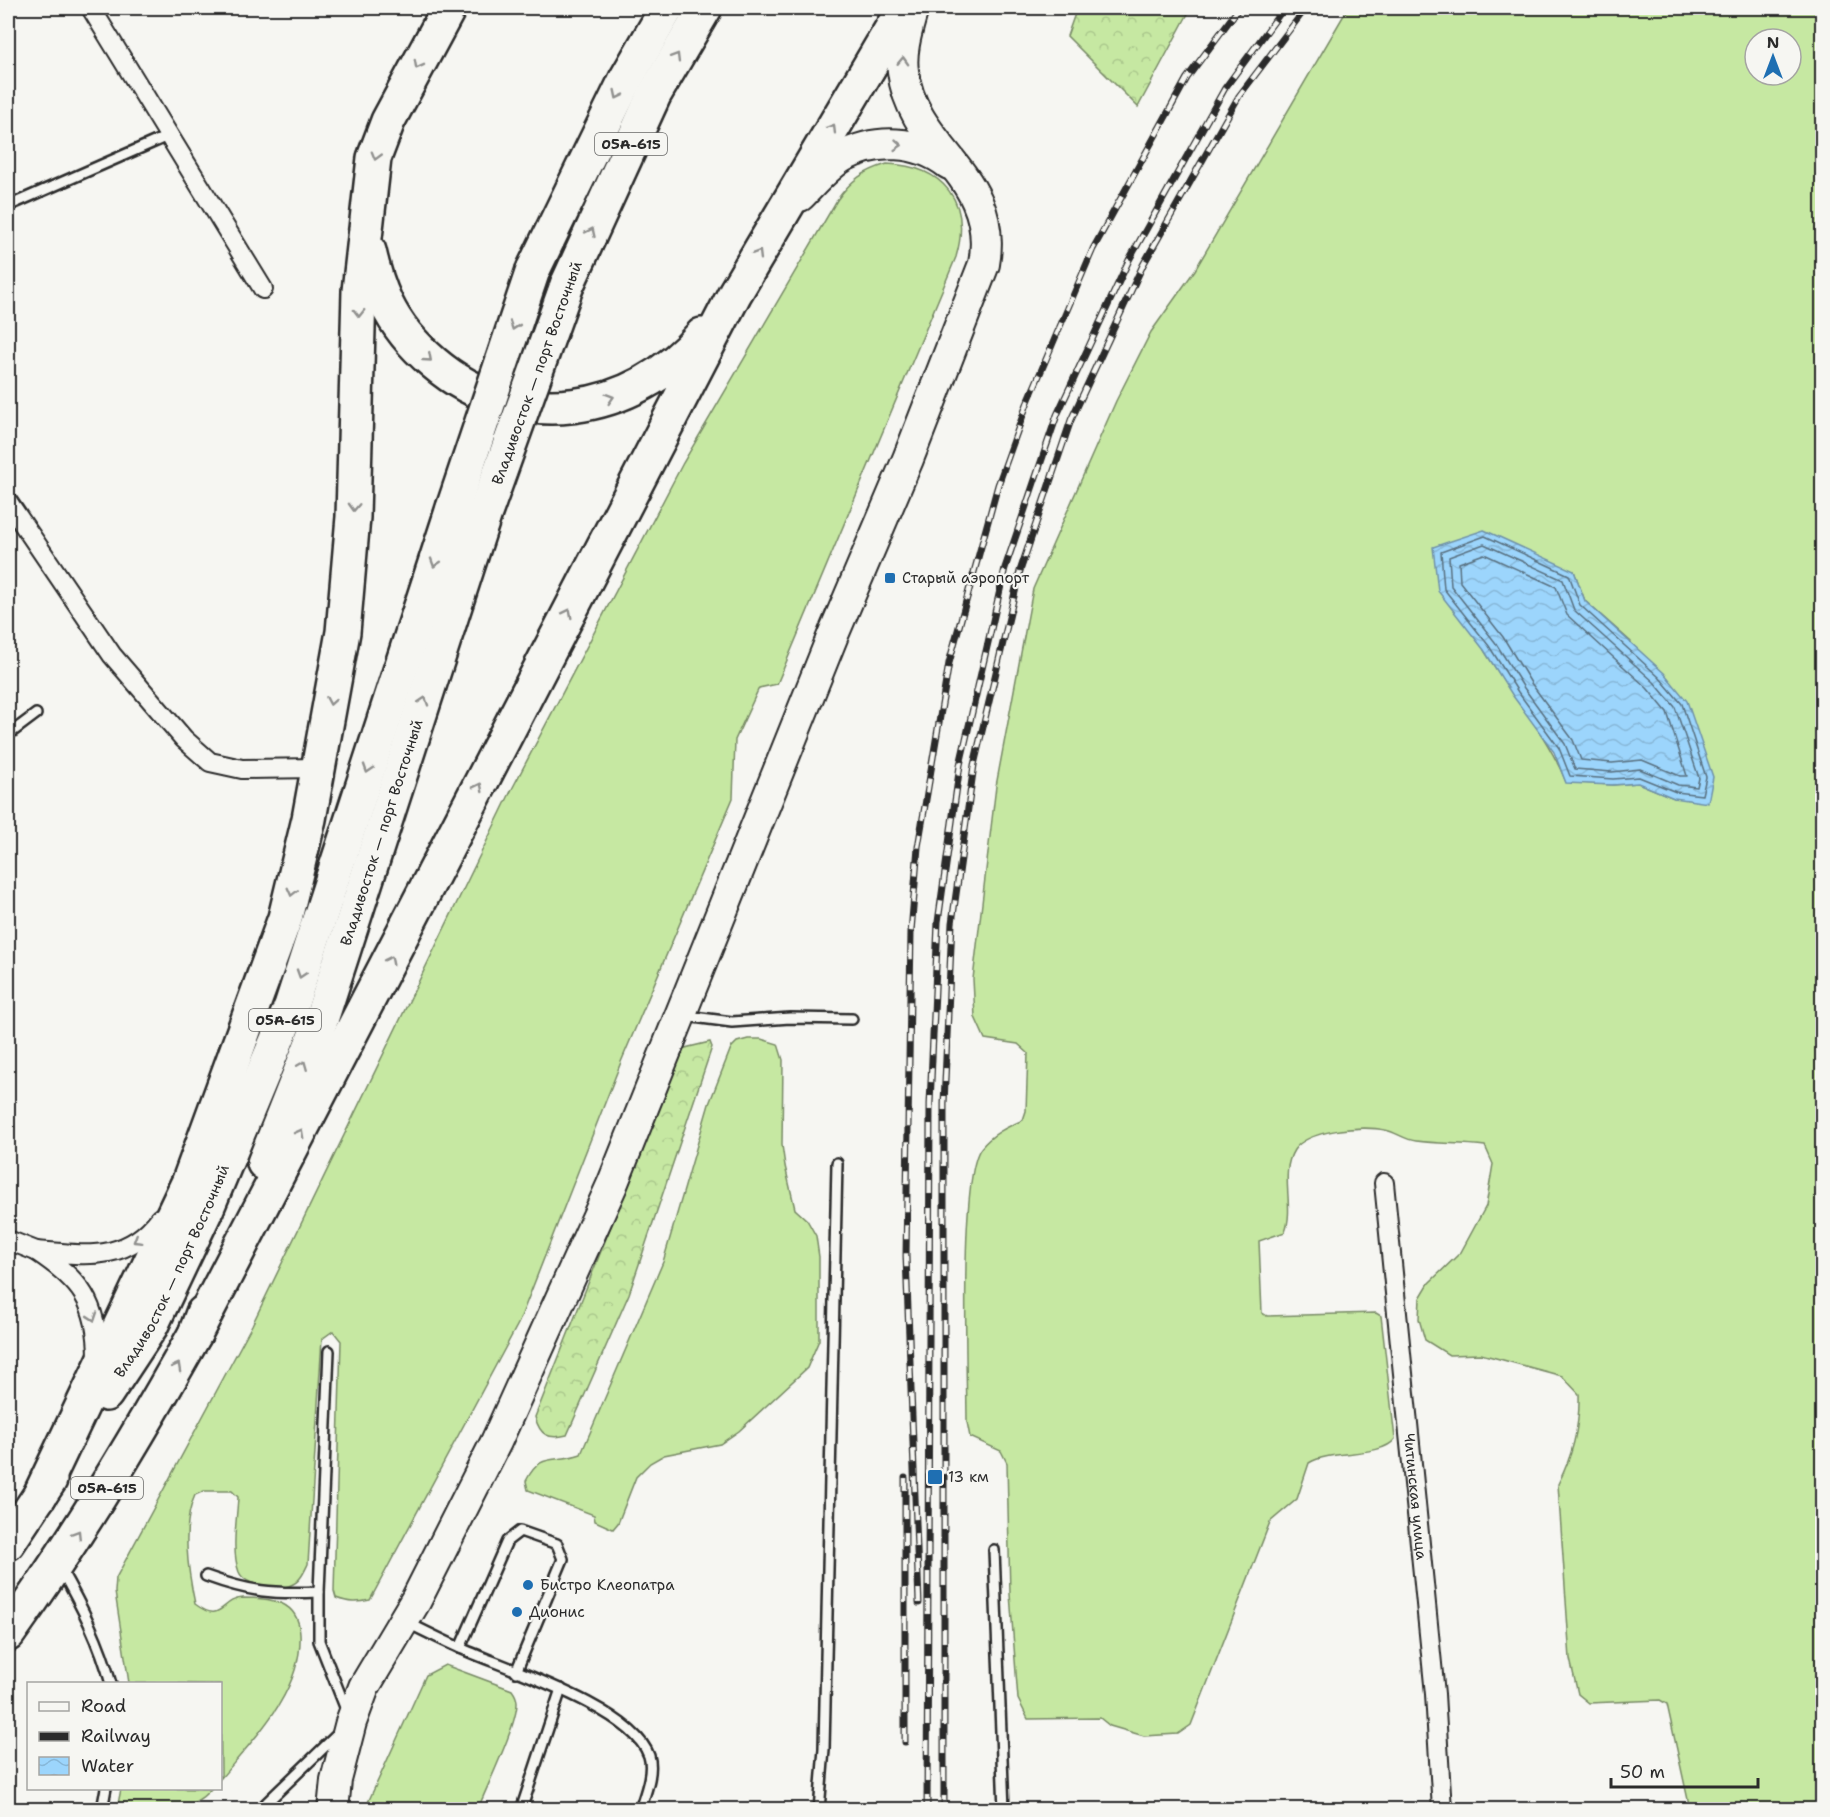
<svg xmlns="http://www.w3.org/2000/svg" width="1830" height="1817" viewBox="0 0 1830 1817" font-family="'Shantell Sans',sans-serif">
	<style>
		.grass { fill: #c6e8a2; stroke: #788a66; stroke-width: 1.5; fill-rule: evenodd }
		.forest { fill: url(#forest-crowns); stroke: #788a66; stroke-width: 1.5 }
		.water { fill: url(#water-waves); stroke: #6f91a8; stroke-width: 1.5 }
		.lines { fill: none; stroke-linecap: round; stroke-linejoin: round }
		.shore { stroke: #586f7f; stroke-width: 1.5 }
		.lane-casing { stroke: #2b2b2b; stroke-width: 14 }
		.street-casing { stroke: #2b2b2b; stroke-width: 22 }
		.primary-casing { stroke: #2b2b2b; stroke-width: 34 }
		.highway-casing { stroke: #2b2b2b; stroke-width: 38 }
		.lane { stroke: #f6f6f2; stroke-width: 9 }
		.street { stroke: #f6f6f2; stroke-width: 18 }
		.primary { stroke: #f6f6f2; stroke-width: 30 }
		.highway { stroke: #f6f6f2; stroke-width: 33 }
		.rail-casing { stroke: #2b2b2b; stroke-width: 7 }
		.rail { stroke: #f6f6f2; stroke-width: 4.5; stroke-dasharray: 14; stroke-linecap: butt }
		.highway-bridge-casing { stroke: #2b2b2b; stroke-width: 38; stroke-linecap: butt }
		.highway-bridge { stroke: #f6f6f2; stroke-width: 33 }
		.oneway { stroke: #90908e }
		.poi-dot { fill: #1f6fb2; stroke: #f6f6f2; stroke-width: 2 }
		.labels { text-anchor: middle; stroke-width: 4.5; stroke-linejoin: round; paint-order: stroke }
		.shield { fill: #f6f6f2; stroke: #686867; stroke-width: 1.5 }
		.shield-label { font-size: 14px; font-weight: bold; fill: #2b2b2b }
		.street-label { font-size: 15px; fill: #2b2b2b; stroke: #f6f6f2 }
		.poi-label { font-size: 15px; fill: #2b2b2b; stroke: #f6f6f2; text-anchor: start }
	</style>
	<defs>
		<pattern id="forest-crowns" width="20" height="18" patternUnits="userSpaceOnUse" patternTransform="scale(1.5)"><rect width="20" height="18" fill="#c6e8a2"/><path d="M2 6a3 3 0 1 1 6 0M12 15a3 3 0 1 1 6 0" fill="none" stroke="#aac78c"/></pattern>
		<pattern id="water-waves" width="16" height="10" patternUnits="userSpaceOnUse" patternTransform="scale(1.5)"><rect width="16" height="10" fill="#9cd5fc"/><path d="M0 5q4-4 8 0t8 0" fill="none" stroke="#87b7d8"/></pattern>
	</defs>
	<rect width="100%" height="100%" fill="#f6f6f2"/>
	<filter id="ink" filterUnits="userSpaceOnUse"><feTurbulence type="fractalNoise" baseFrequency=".0167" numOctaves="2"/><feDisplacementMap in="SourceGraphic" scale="12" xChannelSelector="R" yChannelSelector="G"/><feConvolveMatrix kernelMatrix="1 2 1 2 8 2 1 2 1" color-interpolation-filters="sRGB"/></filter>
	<g filter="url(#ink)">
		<g class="grass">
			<path d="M1348,8H1822V1809H1690L1667,1704L1660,1700L1589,1703L1578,1694L1570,1659L1558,1484C1573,1455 1580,1427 1579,1394L1562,1376L1481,1354L1449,1355L1425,1340L1419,1319L1420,1298L1429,1283L1461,1252L1486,1206L1493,1164L1485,1146C1462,1143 1439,1144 1416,1141C1405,1140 1396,1132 1385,1130C1363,1125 1307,1130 1294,1150C1279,1174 1295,1206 1285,1232L1259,1241L1262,1313L1267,1316L1376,1313L1381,1316L1395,1439C1381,1458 1331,1449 1309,1463L1297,1499L1270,1522L1191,1725L1178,1734L1144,1736L1110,1726L1100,1718L1028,1719L1018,1699L1010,1594L1007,1463L1001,1451L970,1437L967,1422C967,1376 959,1175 981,1148C992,1134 1007,1127 1023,1120L1026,1111L1028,1053L1018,1044L985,1039L975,1017L973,979L996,786L1033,589L1116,401L1151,332L1195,270ZM1755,39H1791V75H1755ZM1574,571L1585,601L1631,642L1674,798L1638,783L1613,785L1566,782C1547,734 1511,694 1484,650Z"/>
			<path d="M887,164C944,166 972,202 956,257L777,684L759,688L735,740L733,798L621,1062L519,1322L370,1600C357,1603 349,1603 336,1598L334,1591L341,1341L333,1331L322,1339L308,1564C304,1572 300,1582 291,1585C278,1591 245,1586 239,1572C231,1551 237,1519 238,1497L232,1491H204L195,1495C181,1526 188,1571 195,1604C223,1625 220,1599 243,1598C272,1598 298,1601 300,1633C303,1690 255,1738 221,1778L220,1684L129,1683L115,1592L116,1578L252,1325L511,791L683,463L837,200C851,180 864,171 887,164Z"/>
			<path d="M748,1039H761L778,1044L783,1060L782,1145L785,1166L795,1209L807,1220L816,1236L819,1257V1340L807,1368L739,1431L720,1444L664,1455L650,1463L636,1477L618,1523L613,1529L595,1521L594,1515L528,1490L526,1481C541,1451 553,1464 581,1454L663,1262L709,1104L731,1048L737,1042Z"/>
			<path d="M445,1665L512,1690C515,1694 517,1698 517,1703C517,1725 487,1786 478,1809H365L426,1675Z"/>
			<path d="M121,1789V1788L211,1789C186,1817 153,1810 117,1809Z"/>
		</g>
		<g class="forest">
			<path d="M1077,8H1191L1138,107L1067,36Z"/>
			<path d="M710,1042L712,1047L629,1294L567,1435C548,1440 540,1435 535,1417L679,1055L685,1048Z"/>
		</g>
		<path class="water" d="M1484,530L1574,571L1585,601L1664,673L1687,701L1713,777L1708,803L1674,798L1638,783L1613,785L1566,783L1554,752L1513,696L1484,650L1438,591L1433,547Z"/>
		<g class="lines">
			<g class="shore">
				<path d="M1485,536L1569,575L1580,605L1659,677L1682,704L1706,777L1702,795L1676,792L1639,777L1613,779L1570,776L1559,748L1518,692L1489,646L1444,589L1441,552Z"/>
				<path d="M1484,544L1563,580L1574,610L1654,682L1675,707L1699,778L1697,787L1678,785L1640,769L1612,772L1575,769L1565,744L1524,688L1495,642L1451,586L1449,557Z"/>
				<path d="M1484,554L1556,587L1567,615L1647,688L1667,712L1687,776H1680L1642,760L1612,763L1581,760L1573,740L1531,683L1503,637L1460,582L1459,563Z"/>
			</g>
			<defs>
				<g id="lane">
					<path d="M8,206L170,135"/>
					<path d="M8,735L36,714"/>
					<path d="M686,1016L732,1022L790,1018L852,1019"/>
					<path d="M329,1351L319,1592V1641L347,1712"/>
					<path d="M994,1550L1004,1810"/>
					<path d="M60,1568C81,1605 100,1642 111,1684"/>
					<path d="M206,1576C250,1592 272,1594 319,1592"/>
					<path d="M406,1622C424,1631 442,1640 460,1648C505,1668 633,1708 649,1756C654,1772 645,1794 640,1810"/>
					<path d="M460,1648L507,1541L520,1531L557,1544L563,1559L516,1672"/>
					<path d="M102,1810L106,1788"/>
					<path d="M259,1810L339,1733"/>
					<path d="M521,1810L561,1689"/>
					<path d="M819,1810L824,1749L837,1163"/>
				</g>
				<g id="street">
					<path d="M91,8L263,289"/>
					<path d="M8,502L112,655L184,739L210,762L242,769L318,768"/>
					<path id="s1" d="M1384,1183L1435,1694L1442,1810"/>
					<path d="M8,1240L36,1251"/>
					<path d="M98,1358C98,1302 80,1280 36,1251C86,1255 126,1263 160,1218"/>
				</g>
				<g id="primary">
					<path d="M800,196C813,183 826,167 842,157C876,138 918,140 949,164"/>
					<path d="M333,1810L336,1780L351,1722L364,1687L416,1600L496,1442L612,1185L833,635L908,459L984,264C1000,174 912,150 903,71C900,50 908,27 913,8"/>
				</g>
				<g id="highway">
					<path d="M369,251C373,269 378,286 386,303C397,326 415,347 434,363C517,434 634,415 702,335"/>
					<path d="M533,270L626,79L667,8"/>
					<path d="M567,285L654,95L705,8"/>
					<path id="s2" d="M264,1163L321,1020L484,516"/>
					<path d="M195,1334L735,293L904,8"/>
					<path id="s3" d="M106,1394L151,1326L207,1208L291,1006L453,508"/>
					<path d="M39,1497L189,1181L285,918L309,819L343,632L353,517L359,291L374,158L388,121L449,8"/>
					<path d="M8,1543L50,1480"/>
					<path d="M8,1634C77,1538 137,1438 195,1334L203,1313"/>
				</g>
			</defs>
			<use href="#lane" class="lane-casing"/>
			<use href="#street" class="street-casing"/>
			<use href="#primary" class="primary-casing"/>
			<use href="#highway" class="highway-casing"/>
			<use href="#lane" class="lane"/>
			<use href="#street" class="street"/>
			<use href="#primary" class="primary"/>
			<use href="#highway" class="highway"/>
			<defs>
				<g id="rail">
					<path d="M919,1603L906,1256L911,932L918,847L949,663L998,485L1027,404L1093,249L1187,78L1239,8"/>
					<path d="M905,1742V1478"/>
					<path d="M927,1810L930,1104L938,922L960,765L1005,568L1057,415L1129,260L1225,88L1284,8"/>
					<path d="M944,1810V1104L952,923L974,765L1020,571L1071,420L1143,265L1239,96L1306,8"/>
				</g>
			</defs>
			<use href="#rail" class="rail-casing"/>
			<use href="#rail" class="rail"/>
			<defs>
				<g id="highway-bridge">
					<path d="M453,508L533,270"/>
					<path d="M484,516L567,285"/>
				</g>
			</defs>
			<use href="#highway-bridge" class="highway-bridge-casing"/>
			<use href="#highway-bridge" class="highway-bridge"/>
		</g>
		<defs><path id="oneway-chevron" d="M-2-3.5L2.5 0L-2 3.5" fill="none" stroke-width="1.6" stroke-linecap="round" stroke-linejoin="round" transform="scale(1.5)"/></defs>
		<g class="oneway">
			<use href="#oneway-chevron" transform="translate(676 57) rotate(-59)"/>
			<use href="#oneway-chevron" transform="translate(903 61) rotate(-88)"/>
			<use href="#oneway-chevron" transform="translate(418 65) rotate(118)"/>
			<use href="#oneway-chevron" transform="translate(618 95) rotate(116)"/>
			<use href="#oneway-chevron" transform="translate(832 128) rotate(-59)"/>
			<use href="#oneway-chevron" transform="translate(898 145) rotate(5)"/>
			<use href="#oneway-chevron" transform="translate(376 156) rotate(106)"/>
			<use href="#oneway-chevron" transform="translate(591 232) rotate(-65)"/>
			<use href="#oneway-chevron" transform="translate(758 254) rotate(-59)"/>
			<use href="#oneway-chevron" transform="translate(359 313) rotate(91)"/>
			<use href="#oneway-chevron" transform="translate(514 326) rotate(109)"/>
			<use href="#oneway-chevron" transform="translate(428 358) rotate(41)"/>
			<use href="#oneway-chevron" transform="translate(610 398) rotate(-17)"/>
			<use href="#oneway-chevron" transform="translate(354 507) rotate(92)"/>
			<use href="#oneway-chevron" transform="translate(435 563) rotate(108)"/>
			<use href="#oneway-chevron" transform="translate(568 613) rotate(-63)"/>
			<use href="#oneway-chevron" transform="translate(331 701) rotate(100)"/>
			<use href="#oneway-chevron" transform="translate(424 701) rotate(-72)"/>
			<use href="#oneway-chevron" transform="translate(368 769) rotate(108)"/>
			<use href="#oneway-chevron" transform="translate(479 787) rotate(-63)"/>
			<use href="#oneway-chevron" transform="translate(292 892) rotate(104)"/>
			<use href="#oneway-chevron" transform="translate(390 960) rotate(-63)"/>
			<use href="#oneway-chevron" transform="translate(301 974) rotate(108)"/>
			<use href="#oneway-chevron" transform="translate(303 1065) rotate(-68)"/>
			<use href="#oneway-chevron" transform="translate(300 1133) rotate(-62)"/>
			<use href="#oneway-chevron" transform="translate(137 1240) rotate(148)"/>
			<use href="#oneway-chevron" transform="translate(93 1317) rotate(71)"/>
			<use href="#oneway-chevron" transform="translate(177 1367) rotate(-61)"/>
			<use href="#oneway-chevron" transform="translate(77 1534) rotate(-58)"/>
		</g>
	</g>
	<g class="poi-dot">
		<rect x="884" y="572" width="12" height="12" rx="3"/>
		<rect x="927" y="1469" width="16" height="16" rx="3"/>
		<circle cx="528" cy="1585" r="6"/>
		<circle cx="517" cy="1612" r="6"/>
	</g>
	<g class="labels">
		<g class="shield">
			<rect x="595" y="133" width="72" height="22" rx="4.5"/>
			<rect x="249" y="1009" width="72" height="22" rx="4.5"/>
			<rect x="71" y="1477" width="72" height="22" rx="4.5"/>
		</g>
		<g class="shield-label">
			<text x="631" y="149">05А-615</text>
			<text x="285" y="1025">05А-615</text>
			<text x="107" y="1493">05А-615</text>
		</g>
		<g class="street-label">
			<text transform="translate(537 373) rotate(-70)" y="5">Владивосток — порт Восточный</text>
			<text dy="5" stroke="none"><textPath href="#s2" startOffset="351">Владивосток — порт Восточный</textPath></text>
			<text dy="5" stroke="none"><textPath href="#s3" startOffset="140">Владивосток — порт Восточный</textPath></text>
			<text dy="5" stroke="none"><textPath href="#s1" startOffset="315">Читинская улица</textPath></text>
		</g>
		<g class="poi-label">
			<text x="902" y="583">Старый аэропорт</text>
			<text x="948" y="1482">13 км</text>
			<text x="540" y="1590">Бистро Клеопатра</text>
			<text x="529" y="1617">Дионис</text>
		</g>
	</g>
	<rect width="1830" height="1817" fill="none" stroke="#f6f6f2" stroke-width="30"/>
	<rect x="15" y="15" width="1800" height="1787" fill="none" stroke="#2b2b2b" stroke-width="2" filter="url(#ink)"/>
	<rect x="27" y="1682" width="195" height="108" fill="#f6f6f2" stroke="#a5a5a2" stroke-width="1.5"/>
	<rect x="39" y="1702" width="30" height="9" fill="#f6f6f2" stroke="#a5a5a2" stroke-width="1.5"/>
	<text x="81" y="1712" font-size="18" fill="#2b2b2b">Road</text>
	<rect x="39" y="1732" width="30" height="9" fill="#2b2b2b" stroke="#a5a5a2" stroke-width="1.5"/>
	<text x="81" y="1742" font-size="18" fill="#2b2b2b">Railway</text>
	<rect x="39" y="1757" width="30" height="18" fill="url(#water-waves)" stroke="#a5a5a2" stroke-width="1.5"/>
	<text x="81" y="1772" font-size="18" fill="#2b2b2b">Water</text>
	<g transform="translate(1773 57)"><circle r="28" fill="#f6f6f2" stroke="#a5a5a2" stroke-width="1.5"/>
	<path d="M0-4.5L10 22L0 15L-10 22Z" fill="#1f6fb2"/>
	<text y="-9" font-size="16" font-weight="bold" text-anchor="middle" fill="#2b2b2b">N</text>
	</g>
	<path d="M1611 1778v9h147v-9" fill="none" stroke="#2b2b2b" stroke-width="3"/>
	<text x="1620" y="1778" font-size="18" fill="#2b2b2b" stroke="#f6f6f2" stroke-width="4.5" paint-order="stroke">50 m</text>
</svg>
